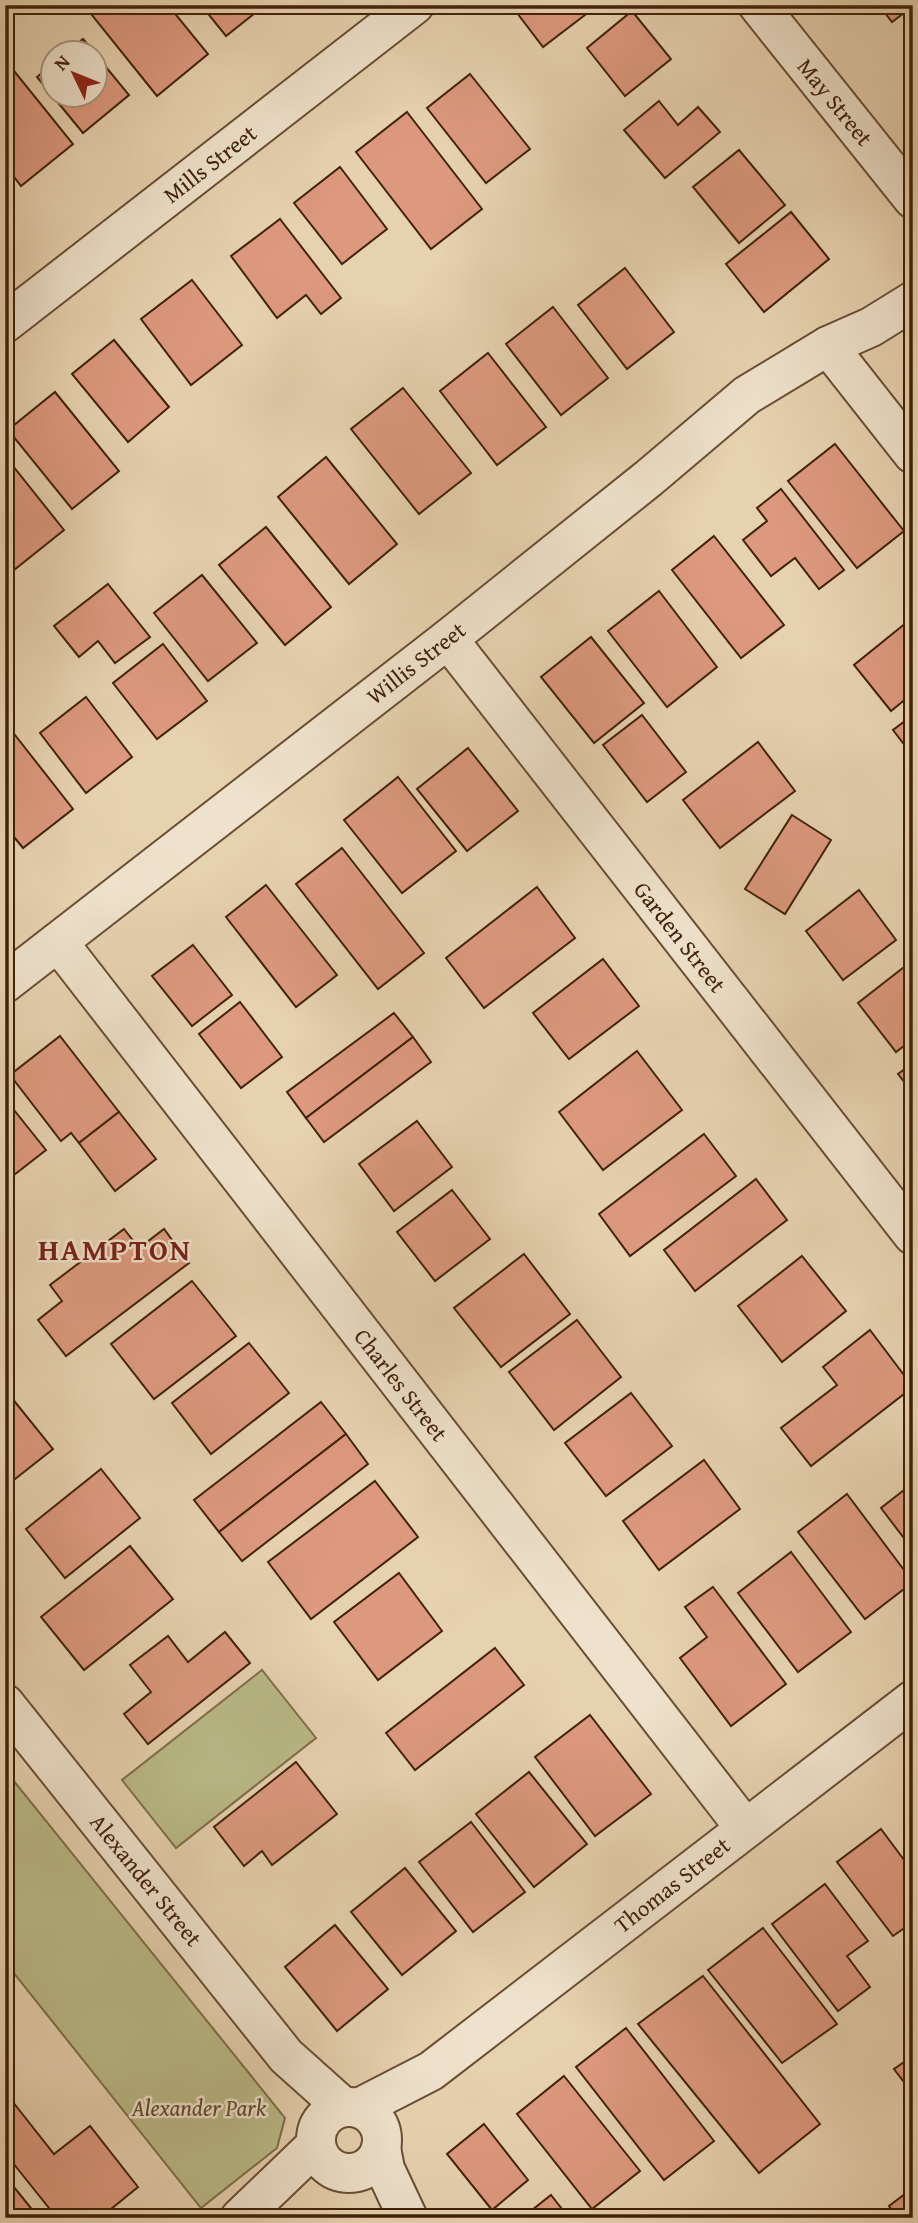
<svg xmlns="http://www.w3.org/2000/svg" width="918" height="2223" viewBox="0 0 918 2223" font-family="'Gentium Book Plus',serif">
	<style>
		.green { fill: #baba88; stroke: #7e6e49; stroke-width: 2 }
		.building { fill: #dd997e; stroke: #41220a; stroke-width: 2 }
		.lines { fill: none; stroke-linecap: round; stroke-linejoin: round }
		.minor-casing { stroke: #6a4e34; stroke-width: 42 }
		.minor { stroke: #efe2cc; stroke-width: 38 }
		.labels { text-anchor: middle; stroke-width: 5; stroke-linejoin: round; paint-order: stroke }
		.street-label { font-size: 23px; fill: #41220a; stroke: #efe2cc }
		.park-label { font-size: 23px; font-style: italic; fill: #5f482a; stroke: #efe2cc }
		.district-label { font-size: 30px; font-weight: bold; letter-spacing: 2px; fill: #7a1f14; stroke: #efe2cc }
	</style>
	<rect width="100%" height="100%" fill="#e7d2b0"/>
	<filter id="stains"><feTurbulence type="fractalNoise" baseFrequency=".00286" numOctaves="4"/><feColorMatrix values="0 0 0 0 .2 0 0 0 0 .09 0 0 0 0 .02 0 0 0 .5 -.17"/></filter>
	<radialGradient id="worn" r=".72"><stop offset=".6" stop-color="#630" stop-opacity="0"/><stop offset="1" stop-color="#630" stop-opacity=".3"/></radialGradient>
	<g class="green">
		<path d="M262,1670L316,1738L176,1848L122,1780Z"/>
		<path d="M5,1770L285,2118L277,2148L201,2208L5,1962Z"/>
	</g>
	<g class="building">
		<path d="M102,5H168L208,54L157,96L91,14Z"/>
		<path d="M201,5H265L226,36Z"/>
		<path d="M511,5H598L543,47Z"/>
		<path d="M879,5H913V6L892,22Z"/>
		<path d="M632,11L671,59L625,96L587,48Z"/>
		<path d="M83,39L129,95L83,133L37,77L52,64V94H94V52H67Z"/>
		<path d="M10,66L73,144L21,186L5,165V70Z"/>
		<path d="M470,74L530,149L486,183L427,108Z"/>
		<path d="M659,101L678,125L698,107L720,132L665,178L624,130Z"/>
		<path d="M407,112L482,209L431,249L356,152Z"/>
		<path d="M739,150L785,205L739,243L693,187Z"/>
		<path d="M340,167L387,229L342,264L294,203Z"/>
		<path d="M791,212L829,259L764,312L726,264Z"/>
		<path d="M280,219L341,298L321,314L306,295L277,318L231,256Z"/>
		<path d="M625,268L674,332L627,369L578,305Z"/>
		<path d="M192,280L242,345L191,385L141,319Z"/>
		<path d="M553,307L608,378L561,415L506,344Z"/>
		<path d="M114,340L169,407L128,442L72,374Z"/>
		<path d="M488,353L546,427L497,465L440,391Z"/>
		<path d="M403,388L471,473L419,514L351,429Z"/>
		<path d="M55,392L119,471L72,509L8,430Z"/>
		<path d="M835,444L904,531L857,568L788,481Z"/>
		<path d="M5,456L64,530L14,570L5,559Z"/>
		<path d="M326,457L397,544L349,584L278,497Z"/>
		<path d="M781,489L844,570L819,589L795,558L771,576L743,540L767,521L757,508Z"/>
		<path d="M266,527L331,607L285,645L219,565Z"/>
		<path d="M714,536L784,625L741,658L672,570Z"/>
		<path d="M202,575L257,643L208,681L154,613Z"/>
		<path d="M108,584L150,637L115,663L98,641L79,657L54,626Z"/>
		<path d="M659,591L717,667L667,707L608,631Z"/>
		<path d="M912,618L913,693L891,711L854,665Z"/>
		<path d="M591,637L644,703L594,743L541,677Z"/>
		<path d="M163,644L207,701L157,739L113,683Z"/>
		<path d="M86,697L132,757L86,793L40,733Z"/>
		<path d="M642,715L686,772L647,802L603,745Z"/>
		<path d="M913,715V756L893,730Z"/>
		<path d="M15,735L73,809L23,848L5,826V743Z"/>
		<path d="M758,742L795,791L720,848L683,800Z"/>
		<path d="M468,748L518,811L467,851L417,789Z"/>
		<path d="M398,777L456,851L402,893L344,820Z"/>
		<path d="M792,815L831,840L785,914L745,889Z"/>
		<path d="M342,848L424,953L378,989L296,884Z"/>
		<path d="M266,885L337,975L296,1007L226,917Z"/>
		<path d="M537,887L575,938L484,1008L446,958Z"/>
		<path d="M859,890L896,940L843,980L806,931Z"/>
		<path d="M193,945L232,995L192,1026L152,976Z"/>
		<path d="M603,959L639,1006L569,1059L533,1013Z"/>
		<path d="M913,960V1039L896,1052L858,1003Z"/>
		<path d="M240,1002L282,1057L241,1088L199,1034Z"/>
		<path d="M394,1013L413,1037L306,1118L287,1092Z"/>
		<path d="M60,1036L119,1112L79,1143L71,1133L61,1141L10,1075Z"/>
		<path d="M413,1037L431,1062L324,1142L306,1118Z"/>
		<path d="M637,1051L682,1110L603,1170L559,1112Z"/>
		<path d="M913,1063V1093L898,1074Z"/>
		<path d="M6,1100L46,1150L5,1182V1101Z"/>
		<path d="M119,1112L156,1159L115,1191L79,1143Z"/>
		<path d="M417,1121L452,1167L394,1211L359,1164Z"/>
		<path d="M704,1134L736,1176L630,1256L599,1214Z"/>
		<path d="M756,1179L787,1220L695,1291L664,1250Z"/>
		<path d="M452,1190L490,1239L435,1281L397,1232Z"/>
		<path d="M124,1229L139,1248L164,1229L189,1263L66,1356L38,1320L62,1301L50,1285Z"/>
		<path d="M524,1254L570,1314L501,1367L454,1308Z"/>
		<path d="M802,1256L846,1311L782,1362L738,1306Z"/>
		<path d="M192,1281L236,1336L154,1399L111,1344Z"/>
		<path d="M577,1320L621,1377L554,1430L509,1372Z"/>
		<path d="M870,1330L913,1387L811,1466L781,1428L837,1385L823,1367Z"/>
		<path d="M249,1343L289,1393L211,1454L172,1403Z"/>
		<path d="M631,1393L672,1446L606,1496L565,1443Z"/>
		<path d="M11,1397L53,1449L5,1487V1402Z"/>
		<path d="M321,1402L346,1434L219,1532L194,1500Z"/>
		<path d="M346,1434L368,1464L242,1561L219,1532Z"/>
		<path d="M704,1460L740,1509L659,1570L623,1521Z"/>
		<path d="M101,1469L140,1518L65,1578L26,1529Z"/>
		<path d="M375,1481L418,1537L311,1619L268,1562Z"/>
		<path d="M913,1483V1550L881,1508Z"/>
		<path d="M847,1494L913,1582L865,1619L798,1532Z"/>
		<path d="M130,1546L173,1599L84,1670L41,1617Z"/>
		<path d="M791,1552L851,1632L798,1672L738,1593Z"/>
		<path d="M399,1573L442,1631L378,1680L334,1622Z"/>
		<path d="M713,1587L786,1684L731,1726L680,1658L707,1637L685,1607Z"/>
		<path d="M225,1632L250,1663L148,1744L124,1714L151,1692L130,1665L168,1636L188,1662Z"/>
		<path d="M495,1648L524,1685L415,1770L386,1733Z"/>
		<path d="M590,1715L651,1794L595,1836L535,1757Z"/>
		<path d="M296,1762L337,1814L272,1865L262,1851L244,1866L214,1827Z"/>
		<path d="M529,1772L587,1844L534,1887L476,1814Z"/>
		<path d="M471,1822L525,1892L473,1932L419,1862Z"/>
		<path d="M881,1829L913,1872V1922L893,1936L837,1862Z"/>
		<path d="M405,1868L456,1931L402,1975L351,1912Z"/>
		<path d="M825,1884L868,1941L847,1956L870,1987L838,2011L772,1924Z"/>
		<path d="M335,1925L388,1989L337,2031L285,1967Z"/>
		<path d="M763,1928L837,2024L782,2063L708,1970Z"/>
		<path d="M703,1976L820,2124L759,2173L638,2024Z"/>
		<path d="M626,2028L714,2141L664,2180L576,2067Z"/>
		<path d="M913,2056V2094L894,2069Z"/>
		<path d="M564,2076L640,2171L592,2209L517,2114Z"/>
		<path d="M5,2092L54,2154L90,2126L138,2187L100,2218H57L5,2153Z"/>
		<path d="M484,2124L528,2180L492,2210L447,2154Z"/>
		<path d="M5,2176L39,2218H5Z"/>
		<path d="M913,2188V2218H898L889,2206Z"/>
		<path d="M551,2195L569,2218H522Z"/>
	</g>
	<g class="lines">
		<defs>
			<g id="minor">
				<path d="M758,5L913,199"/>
				<path d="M5,323L414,5"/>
				<path d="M828,346L913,454"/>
				<path d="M448,639L913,1235"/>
				<path d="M58,942L745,1828"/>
				<path d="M5,983L448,639L649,478L747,395L828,346L871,327L913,301"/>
				<path d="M5,1704L286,2056L343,2107"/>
				<circle cx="349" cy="2140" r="33"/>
				<path d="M359,2108L431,2071L913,1700"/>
				<path d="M381,2148L385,2169L408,2218"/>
				<path d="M240,2218L316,2145"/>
			</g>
		</defs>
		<use href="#minor" class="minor-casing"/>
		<use href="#minor" class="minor"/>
	</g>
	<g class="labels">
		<g class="street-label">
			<text transform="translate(835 102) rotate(51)" y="8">May Street</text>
			<text transform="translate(210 164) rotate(-38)" y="8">Mills Street</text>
			<text transform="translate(416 663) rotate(-38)" y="8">Willis Street</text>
			<text transform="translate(680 937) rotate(52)" y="8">Garden Street</text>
			<text transform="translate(401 1385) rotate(52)" y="8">Charles Street</text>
			<text transform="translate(146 1880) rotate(51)" y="8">Alexander Street</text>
			<text transform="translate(672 1885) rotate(-38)" y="8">Thomas Street</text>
		</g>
		<g class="park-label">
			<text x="199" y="2116">Alexander Park</text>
		</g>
		<g class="district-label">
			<text x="115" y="1260">HAMPTON</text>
		</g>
	</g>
	<rect width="918" height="2223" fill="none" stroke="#e7d2b0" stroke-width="28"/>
	<rect x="7" y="7" width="904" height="2209" fill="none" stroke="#41220a" stroke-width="3.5"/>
	<rect x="14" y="14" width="890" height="2195" fill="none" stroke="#41220a" stroke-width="2"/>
	<g transform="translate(74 74) rotate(313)"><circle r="33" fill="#efe2cc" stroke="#a9957e" stroke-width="2"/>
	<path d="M0-5L12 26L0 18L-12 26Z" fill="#8f2418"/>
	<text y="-10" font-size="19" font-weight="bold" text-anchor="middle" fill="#41220a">N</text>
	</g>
	<rect width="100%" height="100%" filter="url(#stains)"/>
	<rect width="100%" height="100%" fill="url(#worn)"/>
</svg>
